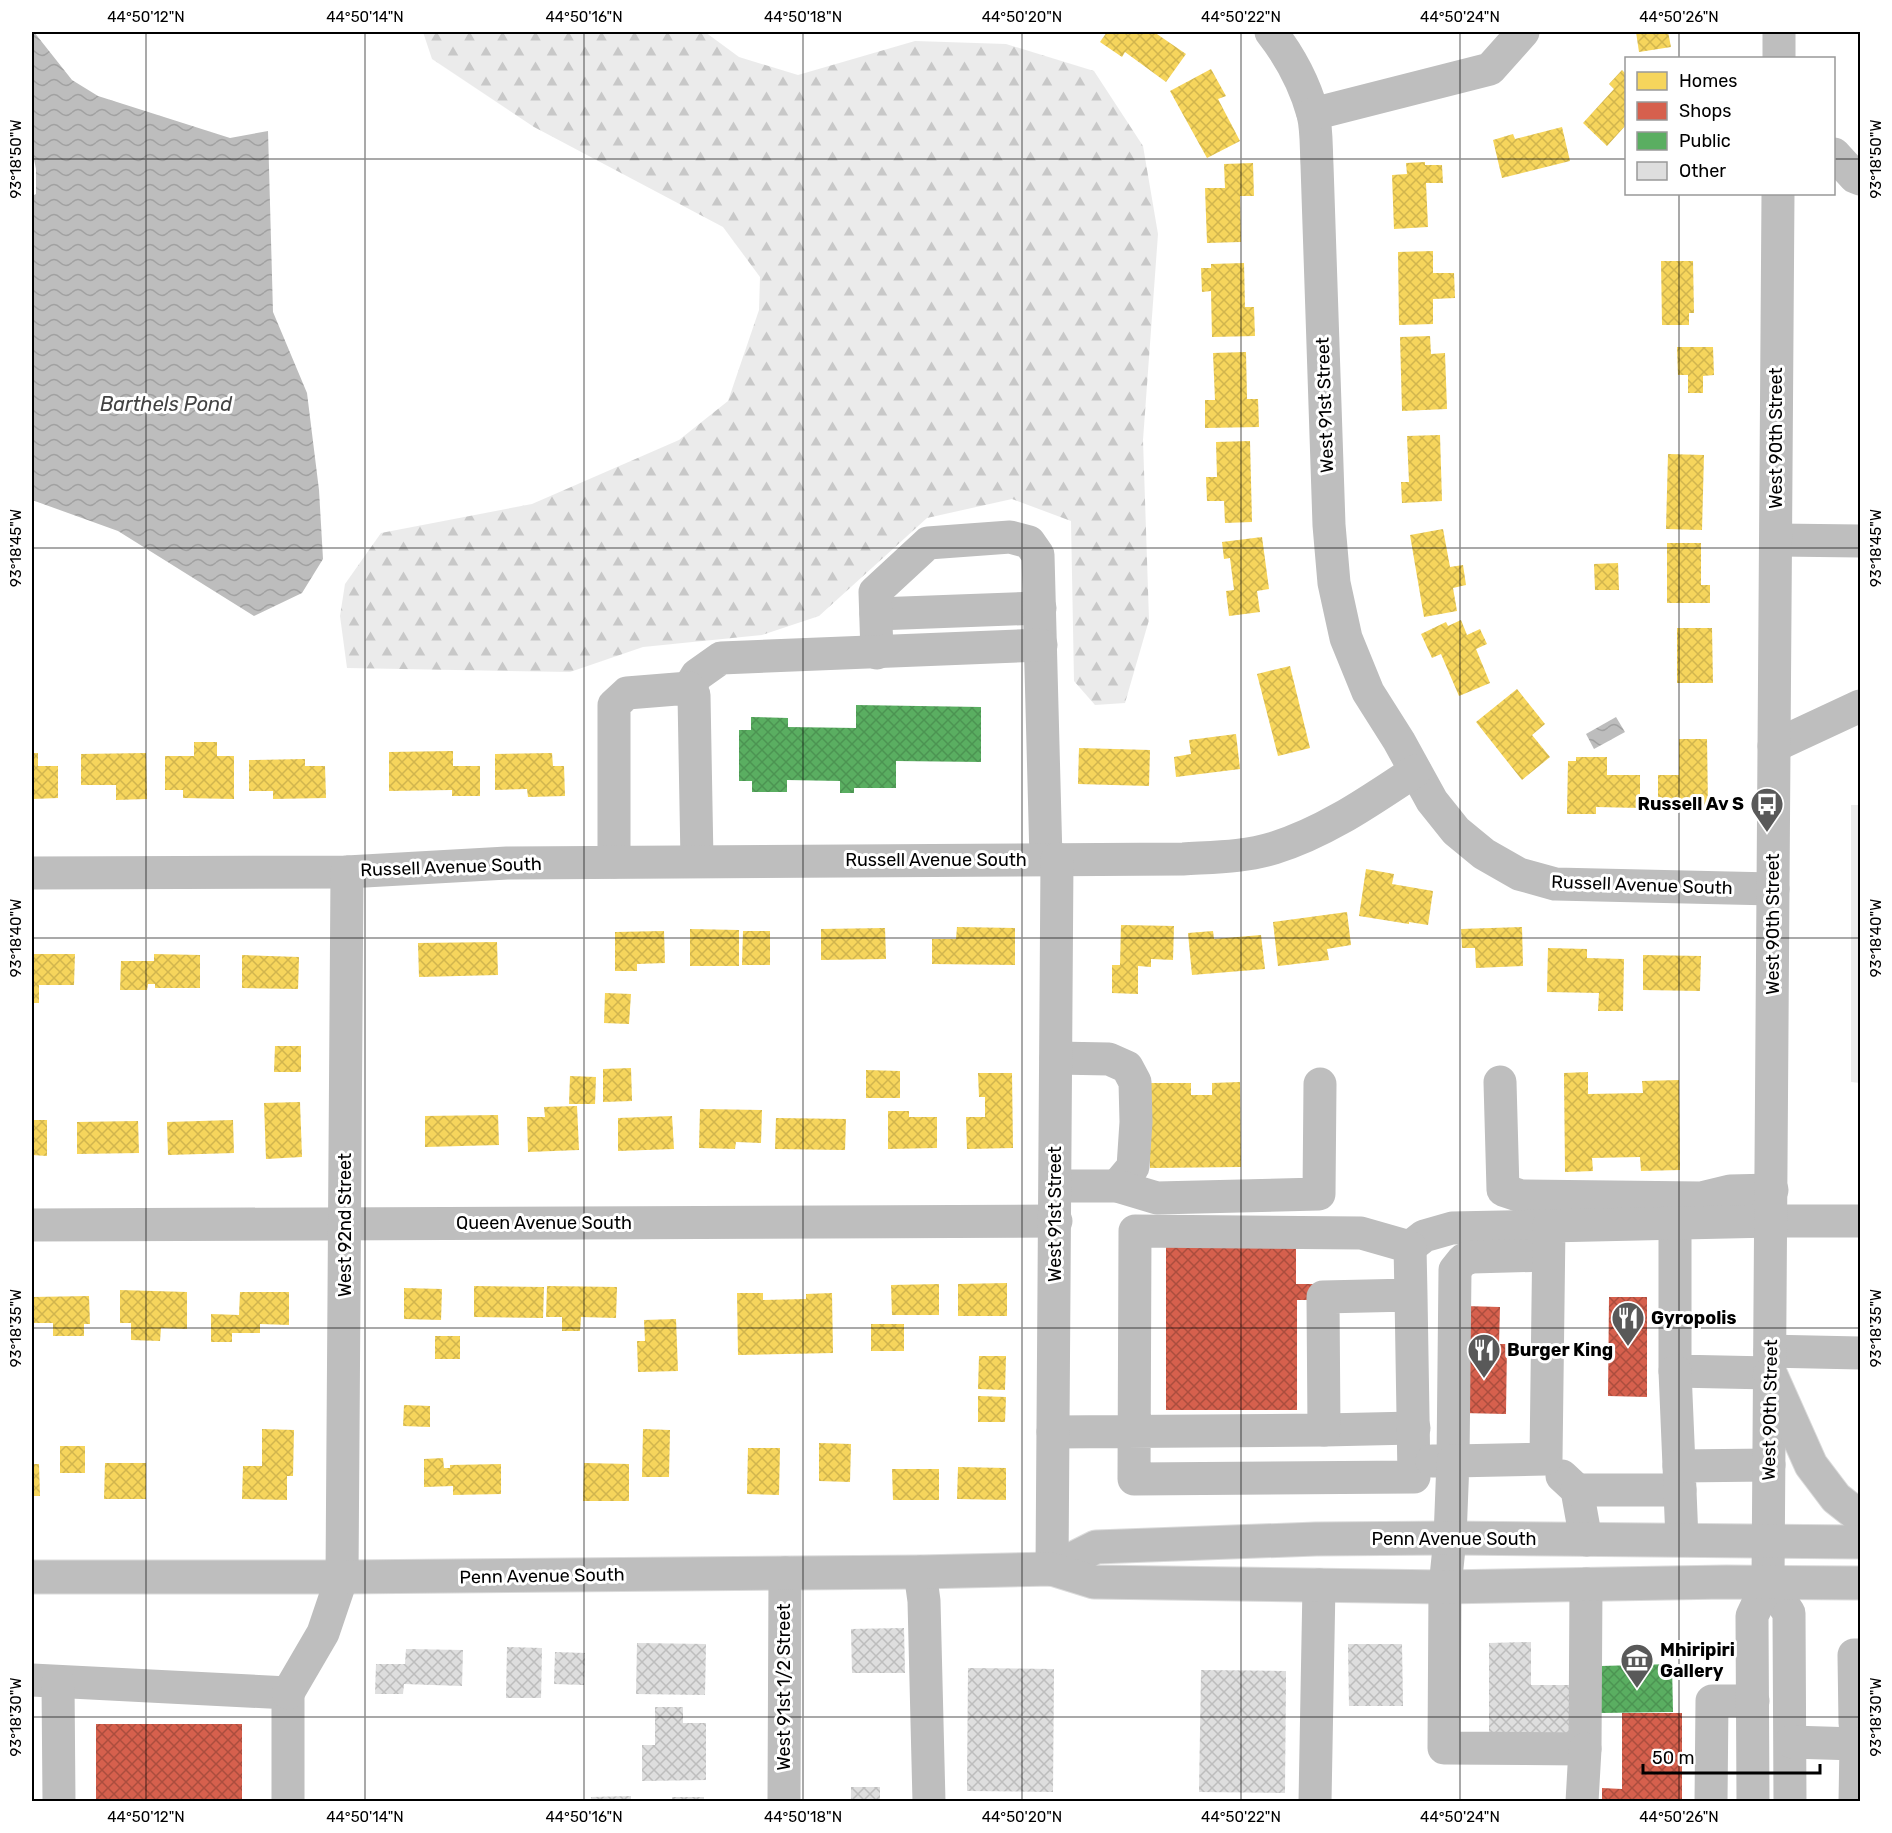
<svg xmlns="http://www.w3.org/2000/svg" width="1892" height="1833" viewBox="0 0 1892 1833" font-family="Rubik,sans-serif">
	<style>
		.forest { fill: url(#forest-firs) }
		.pitch { fill: #ebebeb }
		.water { fill: url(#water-waves) }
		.homes { fill: url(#homes-cross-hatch) }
		.shops { fill: url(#shops-cross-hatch) }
		.public { fill: url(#public-cross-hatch) }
		.building { fill: url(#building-cross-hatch) }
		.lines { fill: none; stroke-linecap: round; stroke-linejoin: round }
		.major-casing { stroke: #dbdbdb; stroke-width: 35 }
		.minor { stroke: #bebebe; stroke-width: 33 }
		.major { stroke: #bebebe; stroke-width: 33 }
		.ticks { fill: none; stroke: #000; stroke-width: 1.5; stroke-opacity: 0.45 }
		.labels { text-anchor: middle; stroke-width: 6; stroke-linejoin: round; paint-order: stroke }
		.street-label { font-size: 18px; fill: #000; stroke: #fff }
		.poi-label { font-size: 18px; font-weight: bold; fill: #000; stroke: #fff; text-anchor: start }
		.water-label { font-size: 20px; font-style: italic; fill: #424242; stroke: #fff }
		.neatline { fill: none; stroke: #000; stroke-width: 2 }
		.ticks-label { font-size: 15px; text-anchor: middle; fill: #000 }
	</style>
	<defs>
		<pattern id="forest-firs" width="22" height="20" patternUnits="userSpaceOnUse" patternTransform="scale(1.5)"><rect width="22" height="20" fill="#ebebeb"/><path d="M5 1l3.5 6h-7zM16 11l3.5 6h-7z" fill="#c8c8c8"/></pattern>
		<pattern id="water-waves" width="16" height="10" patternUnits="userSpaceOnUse" patternTransform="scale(1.5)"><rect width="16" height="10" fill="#bdbdbd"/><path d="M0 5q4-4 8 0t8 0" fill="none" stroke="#a1a1a1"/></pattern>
		<pattern id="homes-cross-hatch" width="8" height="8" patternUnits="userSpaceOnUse" patternTransform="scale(1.5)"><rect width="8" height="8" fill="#f6d55c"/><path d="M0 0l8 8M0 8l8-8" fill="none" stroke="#d1b54e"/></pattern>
		<pattern id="shops-cross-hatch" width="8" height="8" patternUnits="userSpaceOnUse" patternTransform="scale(1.5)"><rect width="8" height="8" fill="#d6604d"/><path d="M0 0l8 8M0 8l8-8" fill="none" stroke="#ab4d3e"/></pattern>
		<pattern id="public-cross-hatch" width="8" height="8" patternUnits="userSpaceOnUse" patternTransform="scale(1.5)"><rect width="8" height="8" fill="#5aae61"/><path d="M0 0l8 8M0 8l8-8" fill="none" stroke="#4c9452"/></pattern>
		<pattern id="building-cross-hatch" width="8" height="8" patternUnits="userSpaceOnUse" patternTransform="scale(1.5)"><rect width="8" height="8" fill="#dedede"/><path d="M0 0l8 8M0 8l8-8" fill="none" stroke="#bdbdbd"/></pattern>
	</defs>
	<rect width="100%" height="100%" fill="#fff"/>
	<path class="forest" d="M423,32H705L739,57L798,75L915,41L1006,44L1094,71L1143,146L1158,234L1143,440L1149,620L1125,703L1095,705L1074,681L1071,521L1012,499L927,518L819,616L762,635L643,647L570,672L347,668L340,616L345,584L381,533L532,504L679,440L728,401L759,310L760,277L723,227L534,127L432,59Z"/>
	<path class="pitch" d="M1851,805H1860V1083L1851,1082Z"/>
	<g class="water">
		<path d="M32,32H34L72,80L98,96L230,138L268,131L273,312L307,393L319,490L323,559L302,593L254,616L118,531L32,500V196L36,194V169L32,150Z"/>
		<path d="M1616,717L1625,732L1594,749L1586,734Z"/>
	</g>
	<g class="homes">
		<path d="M1107,32H1154L1186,54L1166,82L1125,52L1122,57L1100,42Z"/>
		<path d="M1636,32H1668L1671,47L1639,52Z"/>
		<path d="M1211,69L1226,96L1218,99L1240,141L1207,158L1170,91Z"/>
		<path d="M1622,70L1626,74V125L1607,146L1583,123L1614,89L1609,84Z"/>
		<path d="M1562,127L1570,161L1502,178L1493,140L1513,134L1515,139Z"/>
		<path d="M1425,162V165H1442L1443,183H1426L1428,227L1394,229L1392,175L1407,174L1406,163Z"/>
		<path d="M1253,163L1254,196H1240L1241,242L1207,243L1205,188H1225L1224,164Z"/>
		<path d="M1433,251V273H1454L1455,298L1433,299V324L1399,325L1398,252Z"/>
		<path d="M1661,261H1693L1694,313H1689V325H1662Z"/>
		<path d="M1244,263L1245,307H1254L1255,336L1212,337L1211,291L1202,292L1201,268H1211V264Z"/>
		<path d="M1430,336L1431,354L1445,353L1447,409L1402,411L1400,337Z"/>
		<path d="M1677,347H1713L1714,375L1703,376V393H1688V375H1678Z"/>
		<path d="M1246,352L1247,399H1258L1259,427L1205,428V400H1215L1213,353Z"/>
		<path d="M1440,435L1442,501L1402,503L1401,482H1409L1407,436Z"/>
		<path d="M1250,441L1252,522L1225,523L1224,501H1207L1206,477H1217L1216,442Z"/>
		<path d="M1668,454L1704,455L1702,530L1666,529Z"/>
		<path d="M1443,529L1450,567L1463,565L1466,585L1453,588L1457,611L1424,617L1410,535Z"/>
		<path d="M1262,537L1269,589L1257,591L1260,612L1229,616L1226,591L1234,590L1230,558L1224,559L1222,542Z"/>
		<path d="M1667,543H1701V585H1710V603H1667Z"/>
		<path d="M1618,563L1619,590H1595L1594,564Z"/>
		<path d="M1461,620L1467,635L1480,629L1487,644L1476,649L1490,683L1459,696L1441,654L1432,658L1421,634L1446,622L1448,626Z"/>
		<path d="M1677,628H1712L1713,683H1677Z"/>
		<path d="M1290,666L1310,748L1278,756L1257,674Z"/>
		<path d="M1517,689L1545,724L1532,735L1550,757L1522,780L1476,722Z"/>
		<path d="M1236,734L1240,769L1176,777L1174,757L1191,754L1189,740Z"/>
		<path d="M1679,739H1707L1708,808H1658V775H1679Z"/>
		<path d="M194,742H217V756H234V799L183,798V790H165V756H194Z"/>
		<path d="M1079,748L1150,750L1149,786L1078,784Z"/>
		<path d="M453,751V766H480V796H452V790L389,791V752Z"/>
		<path d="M32,753H38V766H58V798L32,799Z"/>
		<path d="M146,753L147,799L116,800V785H81V754Z"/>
		<path d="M552,753L553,766H564L565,796L528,797L527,789L495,790V754Z"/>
		<path d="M1576,757H1607V775H1640V808L1596,807V814H1567L1568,761H1576Z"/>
		<path d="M305,759V766H325L326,798L273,799V791H249V760Z"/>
		<path d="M1366,869L1394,874L1392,884L1433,891L1428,925L1409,922V924L1359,916Z"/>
		<path d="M1347,912L1351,945L1327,949L1329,960L1278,966L1273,922Z"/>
		<path d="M1121,925L1174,926L1173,960L1151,959V967L1138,966V994L1112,993V965H1120Z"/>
		<path d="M957,927L1015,928V965L932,964V939H956Z"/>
		<path d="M1522,927L1523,966L1476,968L1475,948H1462L1461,929Z"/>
		<path d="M885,928L886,959L821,960V929Z"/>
		<path d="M690,929L739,930V966H690Z"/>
		<path d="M664,931L665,963L637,964V971H615V932Z"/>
		<path d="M743,931H770V965H742Z"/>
		<path d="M1213,931L1214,939L1261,935L1265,969L1192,975L1188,933Z"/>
		<path d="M497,942L498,975L419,977L418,943Z"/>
		<path d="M1548,948L1587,949V958L1624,959L1623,1011H1598L1599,993L1547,992Z"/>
		<path d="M32,954H75L74,985H39V1003H32Z"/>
		<path d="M154,954L200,955V988H155V984H148L147,990H120L121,961H154Z"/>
		<path d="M242,955L299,957L298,989L242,988Z"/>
		<path d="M1643,955L1701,956L1700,991L1643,990Z"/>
		<path d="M605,993L631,994L629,1024L604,1023Z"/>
		<path d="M275,1046H301V1072H274Z"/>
		<path d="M631,1068L632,1101L603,1102V1069Z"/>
		<path d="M866,1070L900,1071V1098H866Z"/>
		<path d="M1588,1072V1094L1643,1093L1642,1081L1679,1080L1680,1170L1641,1171L1640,1157L1592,1158L1593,1171L1565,1172L1564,1073Z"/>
		<path d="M978,1073H1012L1013,1148L967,1149L966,1117H985V1097H979Z"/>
		<path d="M570,1076L596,1077L595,1104H569Z"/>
		<path d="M1240,1082L1241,1167L1150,1168L1149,1083H1191V1095H1212V1083Z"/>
		<path d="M300,1102L302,1157L266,1159L264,1103Z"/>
		<path d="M577,1106L579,1150L528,1152L527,1117H545L544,1107Z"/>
		<path d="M700,1109L762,1110L761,1143L736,1142L735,1149L699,1148Z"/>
		<path d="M888,1111H909V1117H937V1148L888,1149Z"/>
		<path d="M498,1115L499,1145L425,1147V1116Z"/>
		<path d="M672,1116L674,1149L618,1151V1118Z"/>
		<path d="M776,1118L846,1119L845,1150L775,1149Z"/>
		<path d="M32,1120H47V1156L32,1155Z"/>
		<path d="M233,1120L234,1153L168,1155L167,1122Z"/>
		<path d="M138,1121L139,1153L77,1154V1122Z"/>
		<path d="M1007,1283V1316H958V1284Z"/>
		<path d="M939,1284V1315H892L891,1285Z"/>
		<path d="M474,1286L544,1287L543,1318L474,1317Z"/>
		<path d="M547,1286L617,1287L616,1318L581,1317L580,1331H562V1317H546Z"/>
		<path d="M404,1288L442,1289L441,1320L404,1319Z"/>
		<path d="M120,1290L187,1292V1329L161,1328L160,1341L131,1340V1323H120Z"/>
		<path d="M240,1292H289V1325L260,1324V1333H232V1342H211V1314L239,1315Z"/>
		<path d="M737,1293H763V1300L806,1299V1294L832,1293L833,1353L738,1355Z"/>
		<path d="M89,1296L90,1324H84V1336H53V1323H32V1297Z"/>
		<path d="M676,1319L678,1371L638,1372L637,1341H645L644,1320Z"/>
		<rect x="871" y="1324" width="33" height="27"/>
		<rect x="435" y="1336" width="25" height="23"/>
		<path d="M979,1356H1006L1005,1390L978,1389Z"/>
		<path d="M978,1396L1006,1397L1005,1422H978Z"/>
		<path d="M404,1405L430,1406V1427L403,1426Z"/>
		<path d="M262,1429L294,1430L293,1476H287V1500L242,1499L243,1466H262Z"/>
		<path d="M643,1429L670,1430L669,1477H642Z"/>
		<path d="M819,1443L851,1444L850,1482L819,1481Z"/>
		<rect x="60" y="1446" width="25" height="27"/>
		<path d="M748,1448H780L779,1495L747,1494Z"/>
		<path d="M443,1458L444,1468H450V1465L501,1464V1494L453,1495V1486L424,1487V1459Z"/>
		<path d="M105,1463H146V1499H104Z"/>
		<path d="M584,1463L629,1464V1501H583Z"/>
		<path d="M32,1464H39L40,1496H32Z"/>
		<path d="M958,1467L1006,1468V1500L957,1499Z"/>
		<path d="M892,1469H939V1500H893Z"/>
	</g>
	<g class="shops">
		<path d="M1166,1246H1296V1284H1314V1300H1297V1410H1166Z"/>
		<path d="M1609,1297H1647V1397L1608,1396Z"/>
		<path d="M1464,1306L1500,1307L1499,1344H1507L1506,1414L1462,1413Z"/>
		<path d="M1622,1713H1682V1802H1602V1788L1622,1789Z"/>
		<rect x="96" y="1724" width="146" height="78"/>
	</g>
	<g class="public">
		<path d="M856,705L981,707V762L896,761V788H854V793H840V781L787,780V792H752V781H739V730H751V717L788,718V727L856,728Z"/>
		<path d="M1672,1664L1673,1712L1601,1713V1666Z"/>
	</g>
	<g class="building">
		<path d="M904,1628L905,1673H852L851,1629Z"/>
		<path d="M1531,1642V1685H1575V1735L1489,1736V1643Z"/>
		<path d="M637,1643L706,1644L705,1695L636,1694Z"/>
		<path d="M1348,1644H1402L1403,1706H1349Z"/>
		<path d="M507,1647L542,1648L541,1698H506Z"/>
		<path d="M406,1649L463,1650L462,1686L404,1684L403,1694H375L376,1664H405Z"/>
		<path d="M555,1652L585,1653L584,1685L554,1684Z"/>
		<path d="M968,1668L1054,1669L1053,1792L967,1791Z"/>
		<path d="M1201,1670L1286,1671L1285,1793L1199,1792Z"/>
		<path d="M655,1707H683V1723H706V1780L642,1781V1745H655Z"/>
		<rect x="851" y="1787" width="29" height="15"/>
		<path d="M631,1796V1802H591V1797Z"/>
		<rect x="672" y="1797" width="32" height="5"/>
	</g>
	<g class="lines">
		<defs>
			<g id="major">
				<path d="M1770,1373L1811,1465L1836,1498L1860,1517"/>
				<path d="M1052,1569L1096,1547L1316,1539L1450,1538L1860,1542"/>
				<path d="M32,1577H342L920,1572L1052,1569L1094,1582L1445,1587L1726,1582L1860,1583"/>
			</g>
		</defs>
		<use href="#major" class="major-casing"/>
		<g class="minor">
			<path d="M1271,32C1289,55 1305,85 1313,114C1317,130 1316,149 1317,165L1329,525L1334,583L1346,638L1368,692L1399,741L1432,801L1456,831L1484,854L1519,874L1555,884L1773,889"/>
			<path d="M1779,58V32"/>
			<path d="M1313,114L1490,69L1523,32"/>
			<path d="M1834,154L1855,177L1860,179"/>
			<path d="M1776,540L1860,541"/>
			<path d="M876,614L1040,608"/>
			<path d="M877,653L875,592L928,543L1010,537L1029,542L1038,555L1046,859"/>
			<path d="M689,688L697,675L721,658L1041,645"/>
			<path d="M1774,746L1860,706"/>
			<path d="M614,862V705L627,693L689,688L694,695L697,861"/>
			<path d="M32,873L347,872L507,863L1183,859C1214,857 1245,857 1274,848C1326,832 1371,800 1415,771"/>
			<path d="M1056,1058L1109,1059L1127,1067L1135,1082L1136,1122L1133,1167L1117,1186"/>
			<path d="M1500,1082L1503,1190L1521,1196L1701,1198L1730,1191L1772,1190"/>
			<path d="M1056,1186H1117L1157,1198L1319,1194L1320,1084"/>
			<path d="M1675,1223V1371L1770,1373"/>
			<path d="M32,1225L1056,1221"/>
			<path d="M1410,1247L1424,1236L1452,1228L1549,1226"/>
			<path d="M1770,1351L1860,1353"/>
			<path d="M1675,1371L1679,1466"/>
			<path d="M1324,1430L1414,1428"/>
			<path d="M1053,1432L1324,1430L1323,1297L1411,1295L1414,1477L1134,1479L1135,1231L1361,1233L1410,1247L1411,1295"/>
			<path d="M1432,1461H1453L1455,1270L1463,1260L1472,1257L1548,1255"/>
			<path d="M1562,1476L1577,1490L1586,1540"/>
			<path d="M1577,1490H1680"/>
			<path d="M1682,1540L1679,1466L1769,1465"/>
			<path d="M1052,1569L1057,859"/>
			<path d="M920,1572L924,1601L929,1802"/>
			<path d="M1768,1582L1789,1613L1790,1802"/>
			<path d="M1586,1584L1585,1749L1444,1748L1445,1587L1450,1538L1453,1461L1546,1459L1549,1226L1772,1221H1860"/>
			<path d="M1860,1655H1854L1855,1723H1860"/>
			<path d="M32,1680L288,1693V1802"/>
			<path d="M58,1682L59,1802"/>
			<path d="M288,1693L323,1633L342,1577L347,872"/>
			<path d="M1791,1742L1856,1744L1855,1802"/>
			<path d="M784,1802L785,1573"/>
			<path d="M1315,1802L1319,1585"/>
			<path d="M1582,1802L1585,1749"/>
			<path d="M1711,1802L1712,1701H1753"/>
			<path d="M1753,1802L1752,1616L1768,1582L1778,194"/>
		</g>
		<use href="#major" class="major"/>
	</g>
	<path class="ticks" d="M146,32V1802M365,32V1802M584,32V1802M803,32V1802M1022,32V1802M1241,32V1802M1460,32V1802M1679,32V58M32,159H1626M1834,159H1860M1679,194V1802M32,548H1860M32,938H1860M32,1328H1860M32,1717H1860"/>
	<defs>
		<symbol id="bus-pin" viewBox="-11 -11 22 30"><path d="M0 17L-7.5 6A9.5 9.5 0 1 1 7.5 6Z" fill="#595959" stroke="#fff"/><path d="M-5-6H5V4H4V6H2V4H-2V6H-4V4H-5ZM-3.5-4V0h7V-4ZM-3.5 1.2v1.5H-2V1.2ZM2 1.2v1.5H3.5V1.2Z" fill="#fff"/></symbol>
		<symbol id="restaurant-pin" viewBox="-11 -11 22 30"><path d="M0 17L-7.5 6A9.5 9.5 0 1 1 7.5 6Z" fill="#595959" stroke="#fff"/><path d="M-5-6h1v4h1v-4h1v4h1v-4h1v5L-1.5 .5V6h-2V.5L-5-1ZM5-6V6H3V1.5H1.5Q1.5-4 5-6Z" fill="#fff"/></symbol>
		<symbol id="museum-pin" viewBox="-11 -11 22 30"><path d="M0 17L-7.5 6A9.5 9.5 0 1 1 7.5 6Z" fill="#595959" stroke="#fff"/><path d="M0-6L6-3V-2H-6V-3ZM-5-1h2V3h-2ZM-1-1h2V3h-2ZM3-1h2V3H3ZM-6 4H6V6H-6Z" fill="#fff"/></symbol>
	</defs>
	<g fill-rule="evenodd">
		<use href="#bus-pin" x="1748" y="785" width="38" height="52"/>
		<use href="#restaurant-pin" x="1609" y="1299" width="38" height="52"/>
		<use href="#restaurant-pin" x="1465" y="1331" width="38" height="52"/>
		<use href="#museum-pin" x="1618" y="1641" width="38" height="52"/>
	</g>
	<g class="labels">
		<g class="street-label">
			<text transform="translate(1325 405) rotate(-92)" y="6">West 91st Street</text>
			<text transform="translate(1776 438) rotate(-90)" y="6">West 90th Street</text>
			<text x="936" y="866">Russell Avenue South</text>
			<text transform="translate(451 867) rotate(-2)" y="6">Russell Avenue South</text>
			<text transform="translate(1642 885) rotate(2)" y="6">Russell Avenue South</text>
			<text transform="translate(1773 924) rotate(-90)" y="6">West 90th Street</text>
			<text transform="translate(1055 1214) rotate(-90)" y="6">West 91st Street</text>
			<text x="544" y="1229">Queen Avenue South</text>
			<text transform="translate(345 1225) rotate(-90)" y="6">West 92nd Street</text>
			<text transform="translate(1770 1410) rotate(-89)" y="6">West 90th Street</text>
			<text x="1454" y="1545">Penn Avenue South</text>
			<text transform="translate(542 1576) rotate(-1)" y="6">Penn Avenue South</text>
			<text transform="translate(784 1687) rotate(-90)" y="6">West 91st 1/2 Street</text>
		</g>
		<g class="poi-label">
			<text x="1744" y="810" text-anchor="end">Russell Av S</text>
			<text x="1651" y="1324">Gyropolis</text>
			<text x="1507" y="1356">Burger King</text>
			<text x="1660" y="1656">Mhiripiri<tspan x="1660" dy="21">Gallery</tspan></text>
		</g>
		<g class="water-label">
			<text x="166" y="411">Barthels Pond</text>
		</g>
	</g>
	<rect width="1892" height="1833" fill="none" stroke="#ffffff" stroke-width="66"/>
	<rect x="1625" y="57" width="210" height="138" fill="#ffffff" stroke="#999999" stroke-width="1.5"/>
	<rect x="1637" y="72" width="30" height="18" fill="#f6d55c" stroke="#999999" stroke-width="1.5"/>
	<text x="1679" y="87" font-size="18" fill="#000000">Homes</text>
	<rect x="1637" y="102" width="30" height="18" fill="#d6604d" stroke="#999999" stroke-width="1.5"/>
	<text x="1679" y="117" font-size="18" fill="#000000">Shops</text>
	<rect x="1637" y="132" width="30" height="18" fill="#5aae61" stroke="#999999" stroke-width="1.5"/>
	<text x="1679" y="147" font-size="18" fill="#000000">Public</text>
	<rect x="1637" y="162" width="30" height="18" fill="#dedede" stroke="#999999" stroke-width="1.5"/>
	<text x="1679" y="177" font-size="18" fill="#000000">Other</text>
	<path d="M1643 1764v9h177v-9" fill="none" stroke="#000000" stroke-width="3"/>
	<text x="1652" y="1764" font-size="18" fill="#000000" stroke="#ffffff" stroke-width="4.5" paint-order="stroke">50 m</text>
	<rect x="33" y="33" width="1826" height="1767" class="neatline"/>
	<g class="ticks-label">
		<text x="146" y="22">44°50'12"N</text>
		<text x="365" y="22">44°50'14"N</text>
		<text x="584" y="22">44°50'16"N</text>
		<text x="803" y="22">44°50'18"N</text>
		<text x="1022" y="22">44°50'20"N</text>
		<text x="1241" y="22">44°50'22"N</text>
		<text x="1460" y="22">44°50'24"N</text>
		<text x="1679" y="22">44°50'26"N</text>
		<text transform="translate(1876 159) rotate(-90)" y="5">93°18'50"W</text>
		<text transform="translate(16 159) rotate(-90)" y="5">93°18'50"W</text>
		<text transform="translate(1876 548) rotate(-90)" y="5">93°18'45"W</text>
		<text transform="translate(16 548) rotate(-90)" y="5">93°18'45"W</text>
		<text transform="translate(1876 938) rotate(-90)" y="5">93°18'40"W</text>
		<text transform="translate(16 938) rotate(-90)" y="5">93°18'40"W</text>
		<text transform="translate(1876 1328) rotate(-90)" y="5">93°18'35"W</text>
		<text transform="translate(16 1328) rotate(-90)" y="5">93°18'35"W</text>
		<text transform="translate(1876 1717) rotate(-90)" y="5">93°18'30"W</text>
		<text transform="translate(16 1717) rotate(-90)" y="5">93°18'30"W</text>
		<text x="146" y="1822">44°50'12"N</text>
		<text x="365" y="1822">44°50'14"N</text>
		<text x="584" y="1822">44°50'16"N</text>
		<text x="803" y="1822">44°50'18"N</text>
		<text x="1022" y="1822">44°50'20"N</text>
		<text x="1241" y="1822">44°50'22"N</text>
		<text x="1460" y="1822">44°50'24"N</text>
		<text x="1679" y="1822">44°50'26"N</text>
	</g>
</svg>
